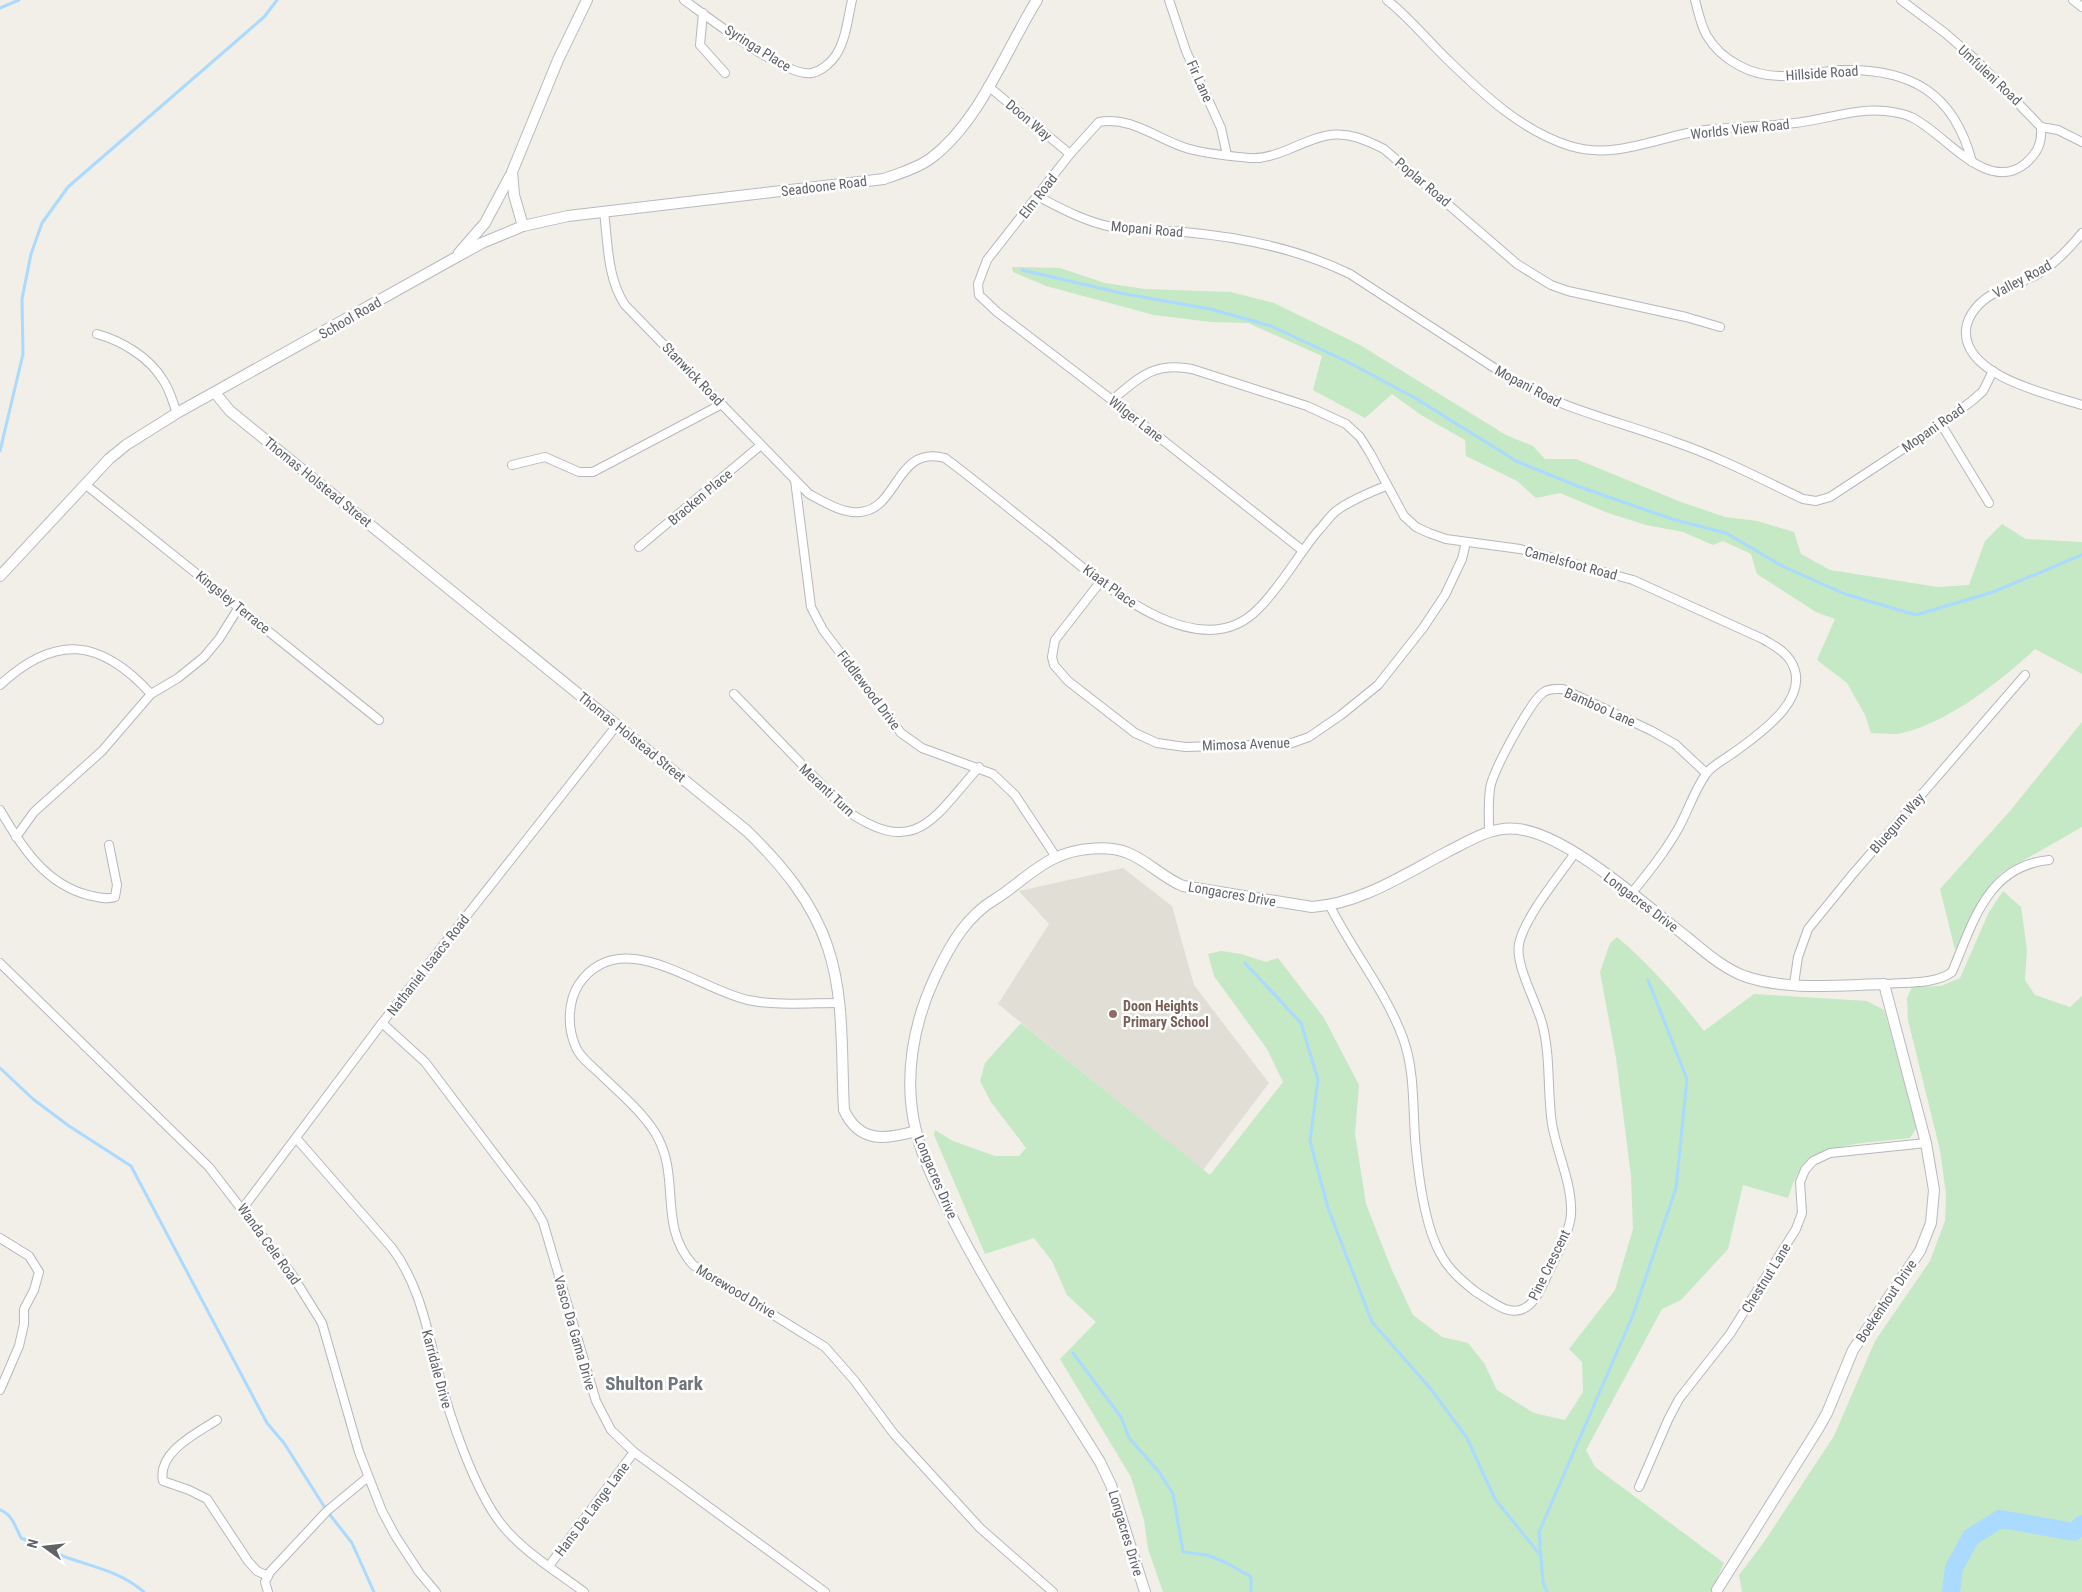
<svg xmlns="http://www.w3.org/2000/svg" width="2082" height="1592" viewBox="0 0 2082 1592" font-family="'Roboto Condensed',sans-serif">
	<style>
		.education { fill: #e1ded6 }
		.green { fill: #c5e8c5 }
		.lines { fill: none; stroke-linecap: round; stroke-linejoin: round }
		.stream { stroke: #aadaff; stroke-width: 3 }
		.river { stroke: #aadaff; stroke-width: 18 }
		.street-casing { stroke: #b5b8bc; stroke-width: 10 }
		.secondary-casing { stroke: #b6babf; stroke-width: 12 }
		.street { stroke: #fff; stroke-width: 8 }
		.secondary { stroke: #fff; stroke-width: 10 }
		.education-dot { fill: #8d6e63; stroke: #fff; stroke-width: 2 }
		.labels { text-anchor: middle; stroke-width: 5; stroke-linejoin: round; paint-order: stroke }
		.street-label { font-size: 14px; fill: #5f6368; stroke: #fff }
		.education-label { font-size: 14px; font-weight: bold; fill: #785e54; stroke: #fff; text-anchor: start }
		.district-label { font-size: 19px; font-weight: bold; fill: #70757a; stroke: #fff }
	</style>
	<rect width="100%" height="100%" fill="#f1efe8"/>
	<path class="education" d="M1123,868L1172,906L1194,985L1269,1083L1203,1170L998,1004L1049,924L1019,891Z"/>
	<g class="green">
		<path d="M1012,267L1060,268L1105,283L1145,289L1231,292L1274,303L1360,345L1506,435L1533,446L1545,459H1576L1681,502L1725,517L1757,521L1794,532L1801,554L1830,570L1938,587L1969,585L1985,541L2002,524L2026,539L2082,542V674L2035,649C2002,680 1947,723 1902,733C1893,735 1881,733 1871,733L1865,715L1847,683L1817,660L1835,619L1816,612L1757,574L1751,554L1723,541L1713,545L1683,532L1646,525L1608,513L1560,493L1536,498L1517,481L1466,456L1465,440L1421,415L1392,394L1365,418L1313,390L1322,356L1248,323L1211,322L1154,315L1046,286L1013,272Z"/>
		<path d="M2082,722V827L2001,873L1985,892L1955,950L1940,889L2010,811Z"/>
		<path d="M2003,891L2021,907L2027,949L2025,980L2035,995L2070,1007L2082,996V1592H1742L1739,1575L1764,1542L1834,1436L1875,1341L1930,1261L1945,1221L1946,1194L1940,1150L1908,1020L1907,998L1912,987L1941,986L1960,978L1989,912Z"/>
		<path d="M1617,937C1650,965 1677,996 1704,1031L1754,994L1867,1001L1884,1010L1917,1127L1910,1138C1882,1142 1820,1142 1803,1166C1795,1175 1792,1187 1788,1198L1743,1185L1728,1249L1681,1300L1662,1309L1586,1450L1595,1467L1724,1563L1711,1592H1163L1148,1549L1144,1520L1131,1477L1060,1359L1096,1322L1067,1295L1052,1261L1034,1238L985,1254L934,1135L935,1130L953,1141L995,1156H1019L1026,1148L991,1102L980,1081L985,1063L1021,1023L1210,1175L1283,1082L1267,1049L1214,976L1208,954L1221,951L1241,954L1266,962L1278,958L1324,1018L1359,1085L1355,1134L1366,1204L1391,1268L1413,1315L1442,1337L1468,1343L1484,1363L1497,1390L1534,1413L1565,1420L1583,1392L1582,1362L1569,1349L1615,1290L1633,1229L1631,1176L1616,1058L1600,972L1610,943Z"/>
	</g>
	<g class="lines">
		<g class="stream">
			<path d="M0,8L19,0"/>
			<path d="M1022,270L1125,294L1210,309L1271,326L1348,362L1415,398L1518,462L1580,487L1672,519L1726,533L1784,567L1845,594L1916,615L1993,592L2082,555"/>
			<path d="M0,451L23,354L22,299L31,254L42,223L68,187L264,17L277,0"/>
			<path d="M1245,963L1301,1023L1318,1080L1310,1141L1328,1208L1372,1322L1430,1388L1467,1438L1495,1499L1541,1556"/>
			<path d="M0,1068L33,1099L69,1126L131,1166L267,1423L284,1443L327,1511L352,1543L374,1592"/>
			<path d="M1073,1353L1121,1417L1129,1438L1159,1472L1173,1494L1183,1552L1207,1555L1227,1563L1251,1577V1592"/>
			<path d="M0,1510C12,1514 16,1528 21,1538C38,1545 54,1553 71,1559C98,1568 122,1573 144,1592"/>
			<path d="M1547,1592L1543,1582L1539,1532L1633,1315L1676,1188L1687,1079L1648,980"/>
		</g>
		<path class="river" d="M1951,1592L1954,1568L1971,1537L2000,1519L2074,1532L2082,1524"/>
		<defs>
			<g id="street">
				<path d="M684,0C708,17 786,78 812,73C821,71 831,63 836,55C846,40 848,17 852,0"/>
				<path d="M1169,0L1186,51L1221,128L1227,155"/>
				<path d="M1387,0C1410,18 1428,41 1449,61C1484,95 1522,131 1570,146C1613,159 1651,140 1693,132C1726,126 1761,127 1795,123C1824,120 1856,108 1885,111C1894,112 1903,113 1911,117C1943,131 1987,196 2026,163C2038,152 2042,143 2041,127"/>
				<path d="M1695,0C1698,11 1701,26 1707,36C1722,61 1752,76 1780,76C1801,77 1820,71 1841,70C1911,68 1954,93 1972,162"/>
				<path d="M1901,0L1945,33L1975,59L2041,127L2058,130L2082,142"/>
				<path d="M2073,0L2082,7"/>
				<path d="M703,13L700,45L725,73"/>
				<path d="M988,86L1070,154"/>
				<path d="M1039,197C1062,209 1086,222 1112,227C1136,231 1161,230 1184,232C1240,237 1299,249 1350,274L1516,382C1566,410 1621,422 1675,442C1719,457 1761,479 1803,499L1816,501L1830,497L1941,424L1973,400L1983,391L1993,371"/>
				<path d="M604,212C608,243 607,278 625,305L809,494C824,502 843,514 860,512C899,509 895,445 945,458C980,484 1014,513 1049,540C1097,579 1198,671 1258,609C1280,588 1298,555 1318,531C1324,525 1329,517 1336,511C1351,500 1368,493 1386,486"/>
				<path d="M2082,233C2069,249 2056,263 2038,274C2023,282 2007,286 1993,294C1980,301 1968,314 1966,329C1962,376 2048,394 2082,405"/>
				<path d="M97,334C122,341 149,357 163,380C170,390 173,403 177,413"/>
				<path d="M1112,400C1140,377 1153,362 1192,369L1307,406L1346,424L1360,437L1370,453L1404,516L1416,527L1429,533L1446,539L1520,549L1633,580L1763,639C1772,645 1784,650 1790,660C1814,696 1762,732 1736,751C1727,758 1712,765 1706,774C1694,791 1688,811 1678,829C1665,852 1648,873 1631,894"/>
				<path d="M1941,424L1989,503"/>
				<path d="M512,465L545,457L579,472H593L722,404"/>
				<path d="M795,480L811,607L823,630L901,733L922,748L993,774L1015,795L1056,857"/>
				<path d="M86,485L379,720"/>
				<path d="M639,547L761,445"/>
				<path d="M1302,550L1112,400L997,312L979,295L978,284L987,260L1070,154L1099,122C1131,116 1157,139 1186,148C1205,154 1229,156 1250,158C1263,159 1275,155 1287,150C1329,132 1341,127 1384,149L1517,264L1551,285L1568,291L1686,317L1720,327"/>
				<path d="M1101,581L1055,640L1052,657L1054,665L1068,681L1135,733L1157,743L1185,747L1289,744L1309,737L1341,715L1378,685L1423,628L1445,595L1462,559L1466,542"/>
				<path d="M0,685C56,633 101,639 151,694"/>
				<path d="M734,694L847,811C917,859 934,817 979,767"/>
				<path d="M0,810C21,846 45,884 88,895C97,897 106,900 115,897L117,885L109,845"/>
				<path d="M1489,832C1489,818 1488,803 1490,789C1492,772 1531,700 1544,692C1550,688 1556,689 1563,689L1652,731L1675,744L1706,773"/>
				<path d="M16,837L34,812L102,751L151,694L178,678L204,657L219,639L239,607"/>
				<path d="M1330,906C1353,952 1385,990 1403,1038C1416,1074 1412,1112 1416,1149C1419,1180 1425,1226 1440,1253C1448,1269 1462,1281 1476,1292C1486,1298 1495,1305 1505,1309C1528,1317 1538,1296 1546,1278C1554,1259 1569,1235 1571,1215C1573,1185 1557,1154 1552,1124C1547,1091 1551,1056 1542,1023C1536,1001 1515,965 1519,944C1524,918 1559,876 1575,853"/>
				<path d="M0,963L209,1167L291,1273L322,1323L359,1452L382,1511L396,1537L419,1572L436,1592"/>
				<path d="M1794,984L1798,957L1808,929L1852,875L2025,675"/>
				<path d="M1884,984C1905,982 1934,985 1952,972C1973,923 1987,866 2049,860"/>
				<path d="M838,1003C809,1003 776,1006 748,1000C697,989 621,923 579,984C568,1001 567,1026 575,1045C578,1055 589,1064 597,1071C616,1090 639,1108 654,1131C683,1176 656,1223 693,1265L825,1347L854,1380L894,1434L980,1528L1053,1592"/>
				<path d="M382,1023L425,1062L533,1205L543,1222L596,1401L611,1430L634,1452L825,1592"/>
				<path d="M296,1138L392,1248C419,1284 427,1328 438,1371C449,1415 474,1490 502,1525C524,1552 556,1571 584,1592"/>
				<path d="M243,1208L382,1023L617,725"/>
				<path d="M0,1238L29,1256L39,1272L34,1290L24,1309V1324L19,1346L0,1390"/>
				<path d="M217,1420C197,1433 157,1452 163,1481L189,1490L207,1499L248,1561L257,1571L268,1576"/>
				<path d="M1639,1487L1668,1420L1679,1399L1730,1334L1796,1229L1802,1213L1800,1182L1805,1170L1813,1161L1830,1153L1926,1143"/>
				<path d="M549,1566L634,1452"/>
				<path d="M268,1592L265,1582L270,1572L327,1511L368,1477"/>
			</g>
			<g id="secondary">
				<path d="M523,226L568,216L884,179C900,173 916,169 930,159C980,122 1005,51 1037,0"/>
				<path d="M459,253L485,223L510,176"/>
				<path d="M216,394L230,411L747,831C781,864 813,902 828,948C845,999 841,1057 844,1110C859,1143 885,1140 916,1131"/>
				<path d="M0,576L109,459L126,445L177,413L453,259L482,243L523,226L514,195L512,172L558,60L587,0"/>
				<path d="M1145,1592L1111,1485L1100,1462C1052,1384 998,1307 956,1225C941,1195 924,1164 916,1131C903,1079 913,1024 935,977C950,945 966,916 997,898C1016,886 1037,865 1057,857C1077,848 1108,845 1128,853C1148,861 1163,878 1183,886L1312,907C1360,904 1405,874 1447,852C1469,841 1493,825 1518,829C1569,835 1646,906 1688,938C1705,952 1723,968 1744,976C1787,991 1839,985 1884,984L1926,1143L1934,1190L1931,1223L1920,1251L1853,1350L1827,1413L1818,1429L1717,1590"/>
			</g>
		</defs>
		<use href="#street" class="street-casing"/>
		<use href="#secondary" class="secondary-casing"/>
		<use href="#street" class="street"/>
		<use href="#secondary" class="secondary"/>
	</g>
	<circle class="education-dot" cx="1113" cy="1014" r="5"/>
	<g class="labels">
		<g class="street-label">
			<text transform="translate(758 48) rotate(32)" y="5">Syringa Place</text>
			<text transform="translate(1822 73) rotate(-4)" y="5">Hillside Road</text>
			<text transform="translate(1990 75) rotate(43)" y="5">Umfuleni Road</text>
			<text transform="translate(1200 81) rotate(66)" y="5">Fir Lane</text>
			<text transform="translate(1029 120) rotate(40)" y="5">Doon Way</text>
			<text transform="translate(1740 129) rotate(-6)" y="5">Worlds View Road</text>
			<text transform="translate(1423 182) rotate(40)" y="5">Poplar Road</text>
			<text transform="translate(824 186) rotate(-7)" y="5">Seadoone Road</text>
			<text transform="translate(1038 196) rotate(-52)" y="5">Elm Road</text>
			<text transform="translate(1147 229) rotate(5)" y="5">Mopani Road</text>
			<text transform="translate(2022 279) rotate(-28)" y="5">Valley Road</text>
			<text transform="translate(350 318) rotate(-30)" y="5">School Road</text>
			<text transform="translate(693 374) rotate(46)" y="5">Stanwick Road</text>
			<text transform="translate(1528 386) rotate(28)" y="5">Mopani Road</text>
			<text transform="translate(1136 419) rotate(38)" y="5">Wilger Lane</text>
			<text transform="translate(1933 428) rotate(-35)" y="5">Mopani Road</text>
			<text transform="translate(318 482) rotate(39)" y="5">Thomas Holstead Street</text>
			<text transform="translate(700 497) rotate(-40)" y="5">Bracken Place</text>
			<text transform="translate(1571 563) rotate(15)" y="5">Camelsfoot Road</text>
			<text transform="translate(1110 586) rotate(36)" y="5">Kiaat Place</text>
			<text transform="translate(233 602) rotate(39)" y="5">Kingsley Terrace</text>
			<text transform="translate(869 690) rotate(53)" y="5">Fiddlewood Drive</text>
			<text transform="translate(1600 707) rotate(24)" y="5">Bamboo Lane</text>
			<text transform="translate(632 737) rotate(39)" y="5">Thomas Holstead Street</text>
			<text transform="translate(1246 744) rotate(-2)" y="5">Mimosa Avenue</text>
			<text transform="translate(827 790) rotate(43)" y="5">Meranti Turn</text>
			<text transform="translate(1897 823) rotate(-49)" y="5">Bluegum Way</text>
			<text transform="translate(1232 894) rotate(10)" y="5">Longacres Drive</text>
			<text transform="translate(1641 902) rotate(37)" y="5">Longacres Drive</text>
			<text transform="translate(428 965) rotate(-52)" y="5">Nathaniel Isaacs Road</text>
			<text transform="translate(936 1177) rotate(67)" y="5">Longacres Drive</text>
			<text transform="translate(269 1244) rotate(54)" y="5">Wanda Cele Road</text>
			<text transform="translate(1549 1265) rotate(-64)" y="5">Pine Crescent</text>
			<text transform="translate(1766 1278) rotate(-58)" y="5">Chestnut Lane</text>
			<text transform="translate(736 1291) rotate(31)" y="5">Morewood Drive</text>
			<text transform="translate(1886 1301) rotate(-56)" y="5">Boekenhout Drive</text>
			<text transform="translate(575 1333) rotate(74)" y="5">Vasco Da Gama Drive</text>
			<text transform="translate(437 1369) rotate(75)" y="5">Karridale Drive</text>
			<text transform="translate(592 1509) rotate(-53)" y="5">Hans De Lange Lane</text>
			<text transform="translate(1126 1533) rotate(73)" y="5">Longacres Drive</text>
		</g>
		<g class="education-label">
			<text x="1123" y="1011">Doon Heights<tspan x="1123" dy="16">Primary School</tspan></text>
		</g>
		<g class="district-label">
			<text x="654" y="1390">Shulton Park</text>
		</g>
	</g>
	<g transform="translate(45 1547) rotate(285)" stroke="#ffffff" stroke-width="4" paint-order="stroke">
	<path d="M0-4L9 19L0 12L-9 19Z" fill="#5f6368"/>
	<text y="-8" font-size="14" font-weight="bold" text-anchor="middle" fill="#5f6368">N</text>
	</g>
</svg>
